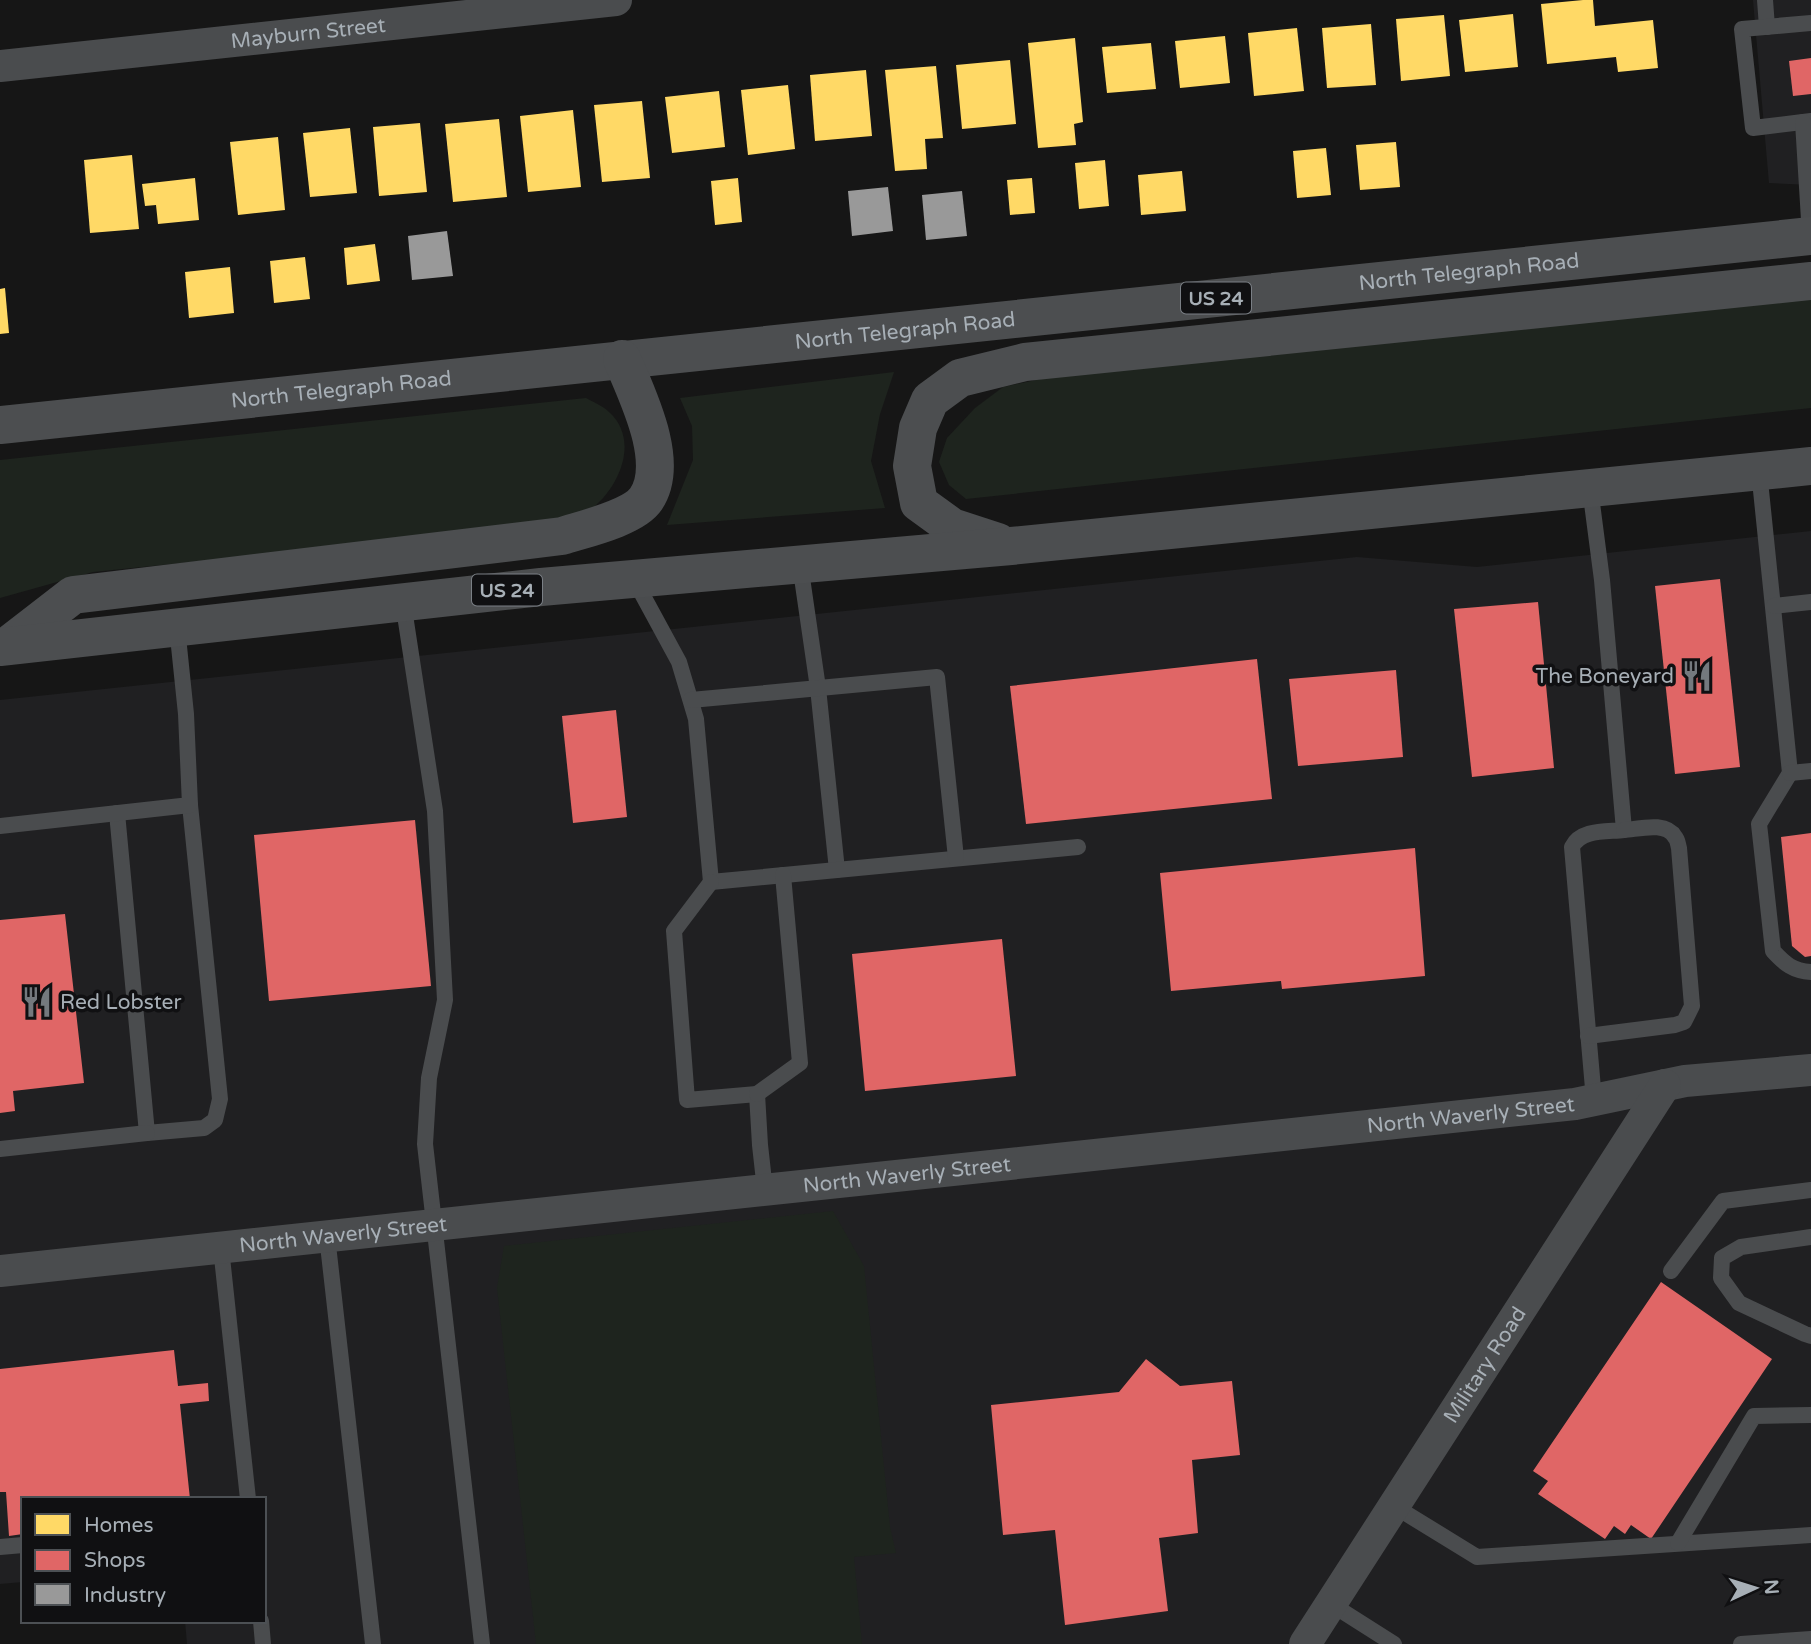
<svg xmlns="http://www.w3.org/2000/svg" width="1811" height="1644" viewBox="0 0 1811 1644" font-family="'Varela Round',sans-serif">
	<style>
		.built { fill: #202022 }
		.green { fill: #1e241e }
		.homes { fill: #ffd966 }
		.shops { fill: #e06666 }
		.industry { fill: #999 }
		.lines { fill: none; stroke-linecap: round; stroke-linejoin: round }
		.lane { stroke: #4a4c4e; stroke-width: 16 }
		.street { stroke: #4a4c4e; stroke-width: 32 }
		.primary { stroke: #4c4e50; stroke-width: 38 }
		.labels { text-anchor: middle; stroke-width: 7; stroke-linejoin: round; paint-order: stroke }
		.shield { fill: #101012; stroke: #7a7f85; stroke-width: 2 }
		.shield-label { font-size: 19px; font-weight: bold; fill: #a7afb6 }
		.street-label { font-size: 21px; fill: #a7afb6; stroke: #101012 }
		.poi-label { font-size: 21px; fill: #a7afb6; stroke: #101012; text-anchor: end }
	</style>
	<rect width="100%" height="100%" fill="#161616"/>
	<g class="built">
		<path d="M1753,0H1811V185L1769,183Z"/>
		<path d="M1811,531V1644H187L185,1621H264V1499H23V1582L0,1584V700L1357,557L1477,567Z"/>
	</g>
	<g class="green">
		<path d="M1811,293V408L966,499L949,485L939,462L947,438L975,408L1003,387L1064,374Z"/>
		<path d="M894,372L880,414L871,461L885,508L667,525L693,460L692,426L680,398Z"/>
		<path d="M586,398C593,402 603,406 609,412C639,439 621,484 594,507C584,515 562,521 550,526L93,572L0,598V460Z"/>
		<path d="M833,1211L864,1266L890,1527L896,1553L854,1557L862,1644H536L497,1288L504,1246Z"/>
	</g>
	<g class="homes">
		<path d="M1583,0H1593L1595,26L1653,20L1658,68L1618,72L1616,57L1547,64L1541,4Z"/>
		<path d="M1513,14L1518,67L1465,72L1459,20Z"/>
		<path d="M1444,15L1450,76L1401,81L1396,19Z"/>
		<path d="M1371,24L1376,85L1327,88L1322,28Z"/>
		<path d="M1297,28L1304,91L1254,96L1248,33Z"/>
		<path d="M1225,36L1230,83L1180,88L1175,41Z"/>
		<path d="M1075,38L1083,122L1074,124L1076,145L1038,148L1028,43Z"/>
		<path d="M1151,43L1156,89L1107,93L1102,47Z"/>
		<path d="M1010,60L1016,124L962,129L956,65Z"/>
		<path d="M936,66L943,138L925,139L927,169L895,171L885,70Z"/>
		<path d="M866,70L872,136L815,141L810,75Z"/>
		<path d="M788,85L795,149L748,155L741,90Z"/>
		<path d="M719,91L725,147L672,153L665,97Z"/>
		<path d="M642,101L650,178L602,182L594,105Z"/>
		<path d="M573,110L581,187L528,192L520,116Z"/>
		<path d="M499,119L507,197L453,202L445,124Z"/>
		<path d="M420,123L427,192L379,196L373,127Z"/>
		<path d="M350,128L357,193L310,197L303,133Z"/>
		<path d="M278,137L285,210L238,215L230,142Z"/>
		<path d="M1396,142L1400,187L1360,190L1356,145Z"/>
		<path d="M1326,148L1331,195L1297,198L1293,151Z"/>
		<path d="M132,155L139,229L90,233L84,160Z"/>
		<path d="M1105,160L1109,206L1079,209L1075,163Z"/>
		<path d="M1182,171L1186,211L1141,215L1138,175Z"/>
		<path d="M195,178L199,220L158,224L156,205L145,206L142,184Z"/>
		<path d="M738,178L742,222L715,225L711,181Z"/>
		<path d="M1032,178L1035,213L1010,215L1007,180Z"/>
		<path d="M375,244L380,281L347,285L344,248Z"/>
		<path d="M305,257L310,299L274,303L270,261Z"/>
		<path d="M230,267L234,313L189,318L185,272Z"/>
		<path d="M5,288L9,333L0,334V289Z"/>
	</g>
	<g class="shops">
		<path d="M1811,58V94L1793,96L1789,61Z"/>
		<path d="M1720,579L1740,767L1675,774L1655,586Z"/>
		<path d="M1538,602L1554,768L1472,777L1454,609Z"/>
		<path d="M1257,659L1272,799L1026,824L1010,686Z"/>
		<path d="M1396,670L1403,757L1298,766L1289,679Z"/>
		<path d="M616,710L627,817L573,823L562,716Z"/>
		<path d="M415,820L431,986L269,1001L254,835Z"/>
		<path d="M1811,833V956L1805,957L1792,946L1781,837Z"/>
		<path d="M1415,848L1425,976L1282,989L1281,981L1171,991L1160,873Z"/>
		<path d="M65,914L84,1083L13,1091L15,1111L0,1113V920Z"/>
		<path d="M1002,939L1016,1076L865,1091L852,954Z"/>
		<path d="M1661,1282L1772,1359L1651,1539L1631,1525L1625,1534L1614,1526L1605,1539L1538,1494L1548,1481L1533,1471Z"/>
		<path d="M174,1350L178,1386L208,1383L209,1401L180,1404L190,1499H23V1534L9,1536L6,1492H0V1369Z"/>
		<path d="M1146,1359L1180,1386L1232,1381L1240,1455L1192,1460L1198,1533L1159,1538L1168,1611L1065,1625L1055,1530L1003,1535L991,1405L1119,1392Z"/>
	</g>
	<g class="industry">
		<path d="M888,187L893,231L852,236L848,191Z"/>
		<path d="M962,191L967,236L926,240L922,195Z"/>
		<path d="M447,231L453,276L412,280L408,236Z"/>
	</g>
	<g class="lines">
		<g class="lane">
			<path d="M1765,0L1767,27"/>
			<path d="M1811,23L1742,29L1753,128L1811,121"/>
			<path d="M1803,122L1810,236"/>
			<path d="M1759,471L1790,773L1759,824L1773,951C1785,964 1793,971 1811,972"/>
			<path d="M1590,488L1602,580L1624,830C1606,832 1581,829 1572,847L1594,1100"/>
			<path d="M800,564L818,688L837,870"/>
			<path d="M635,581L679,662L696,719L711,882L1078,847"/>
			<path d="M403,602L435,811L445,1000L429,1078L425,1144L482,1644"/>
			<path d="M1774,606L1811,602"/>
			<path d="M691,700L937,677L956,858"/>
			<path d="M1790,773L1811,771"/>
			<path d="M117,813L147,1133L204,1128L215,1120L220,1099L190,805"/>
			<path d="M0,826L190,805L186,714L177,627"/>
			<path d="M711,882L674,931L687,1100L757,1094L760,1145L765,1190"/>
			<path d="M1588,1036L1675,1025L1684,1022L1692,1006L1679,848C1678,845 1678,840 1675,837C1666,821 1639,829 1624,830"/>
			<path d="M757,1094L800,1063L783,875"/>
			<path d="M0,1149L147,1133"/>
			<path d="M327,1236L373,1644"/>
			<path d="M1811,1237L1741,1247L1722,1258L1721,1278L1739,1303L1805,1334L1811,1336"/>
			<path d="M221,1248L248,1499"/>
			<path d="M1671,1271L1723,1201L1811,1190"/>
			<path d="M1394,1506L1477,1557L1811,1535"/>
			<path d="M1678,1543L1754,1416L1811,1415"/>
			<path d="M0,1547L23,1545"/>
			<path d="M1331,1604L1394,1644"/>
			<path d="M261,1621L263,1644"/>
			<path d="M1741,1644L1811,1639"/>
		</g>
		<g class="street">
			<path id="s1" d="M0,66L616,0"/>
			<path id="s2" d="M0,1271L1575,1104L1685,1081L1811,1070"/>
			<path id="s3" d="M1305,1644L1665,1085"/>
		</g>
		<g class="primary">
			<path id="s4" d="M0,425L1811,236"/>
			<path d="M998,542L952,527L919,503L912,466L918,428L930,400L960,378L1025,362L1811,281"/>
			<path d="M7,646L73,595L562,536C584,529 633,518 646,499C671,462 637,395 622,359"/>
			<path d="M0,647L541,587L1011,546L1811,466"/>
		</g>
	</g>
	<defs>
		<symbol id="restaurant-bare" viewBox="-9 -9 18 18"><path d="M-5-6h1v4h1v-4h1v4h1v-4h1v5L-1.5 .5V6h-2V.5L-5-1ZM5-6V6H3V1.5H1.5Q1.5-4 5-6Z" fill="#74797e" stroke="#101012" stroke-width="2.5" paint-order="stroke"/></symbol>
	</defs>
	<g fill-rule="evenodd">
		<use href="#restaurant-bare" x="1675" y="654" width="44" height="44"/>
		<use href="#restaurant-bare" x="15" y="980" width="44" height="44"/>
	</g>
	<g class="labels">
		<g class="shield">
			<rect x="1181" y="282.5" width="70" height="31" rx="5"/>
			<rect x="472" y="574.5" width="70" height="31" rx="5"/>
		</g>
		<g class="shield-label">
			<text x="1216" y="305">US 24</text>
			<text x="507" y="597">US 24</text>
		</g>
		<g class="street-label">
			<text dy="7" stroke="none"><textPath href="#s1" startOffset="310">Mayburn Street</textPath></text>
			<text dy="7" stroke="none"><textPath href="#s4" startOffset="1477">North Telegraph Road</textPath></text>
			<text dy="7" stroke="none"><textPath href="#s4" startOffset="910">North Telegraph Road</textPath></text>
			<text dy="7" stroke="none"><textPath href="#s4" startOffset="343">North Telegraph Road</textPath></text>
			<text dy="7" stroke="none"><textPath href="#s2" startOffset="1479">North Waverly Street</textPath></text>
			<text dy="7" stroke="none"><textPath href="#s2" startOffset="912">North Waverly Street</textPath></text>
			<text dy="7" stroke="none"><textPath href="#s2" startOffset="345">North Waverly Street</textPath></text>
			<text dy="7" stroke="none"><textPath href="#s3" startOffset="332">Military Road</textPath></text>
		</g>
		<g class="poi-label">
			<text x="1674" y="683">The Boneyard</text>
			<text x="60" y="1009" text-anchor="start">Red Lobster</text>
		</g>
	</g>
	<rect x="21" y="1497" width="245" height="126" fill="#101012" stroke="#4c5054" stroke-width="2"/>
	<rect x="35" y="1514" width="35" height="21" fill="#ffd966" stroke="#4c5054" stroke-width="2"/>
	<text x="84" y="1532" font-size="21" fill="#a7afb6">Homes</text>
	<rect x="35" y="1550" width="35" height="21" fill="#e06666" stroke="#4c5054" stroke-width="2"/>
	<text x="84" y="1567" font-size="21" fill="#a7afb6">Shops</text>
	<rect x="35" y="1584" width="35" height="21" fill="#999999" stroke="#4c5054" stroke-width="2"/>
	<text x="84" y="1602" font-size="21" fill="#a7afb6">Industry</text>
	<g transform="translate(1755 1588) rotate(86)" stroke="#101012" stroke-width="5" paint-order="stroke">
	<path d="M0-5L12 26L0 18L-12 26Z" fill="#a7afb6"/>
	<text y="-10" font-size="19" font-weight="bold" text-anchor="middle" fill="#a7afb6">N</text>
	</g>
</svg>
